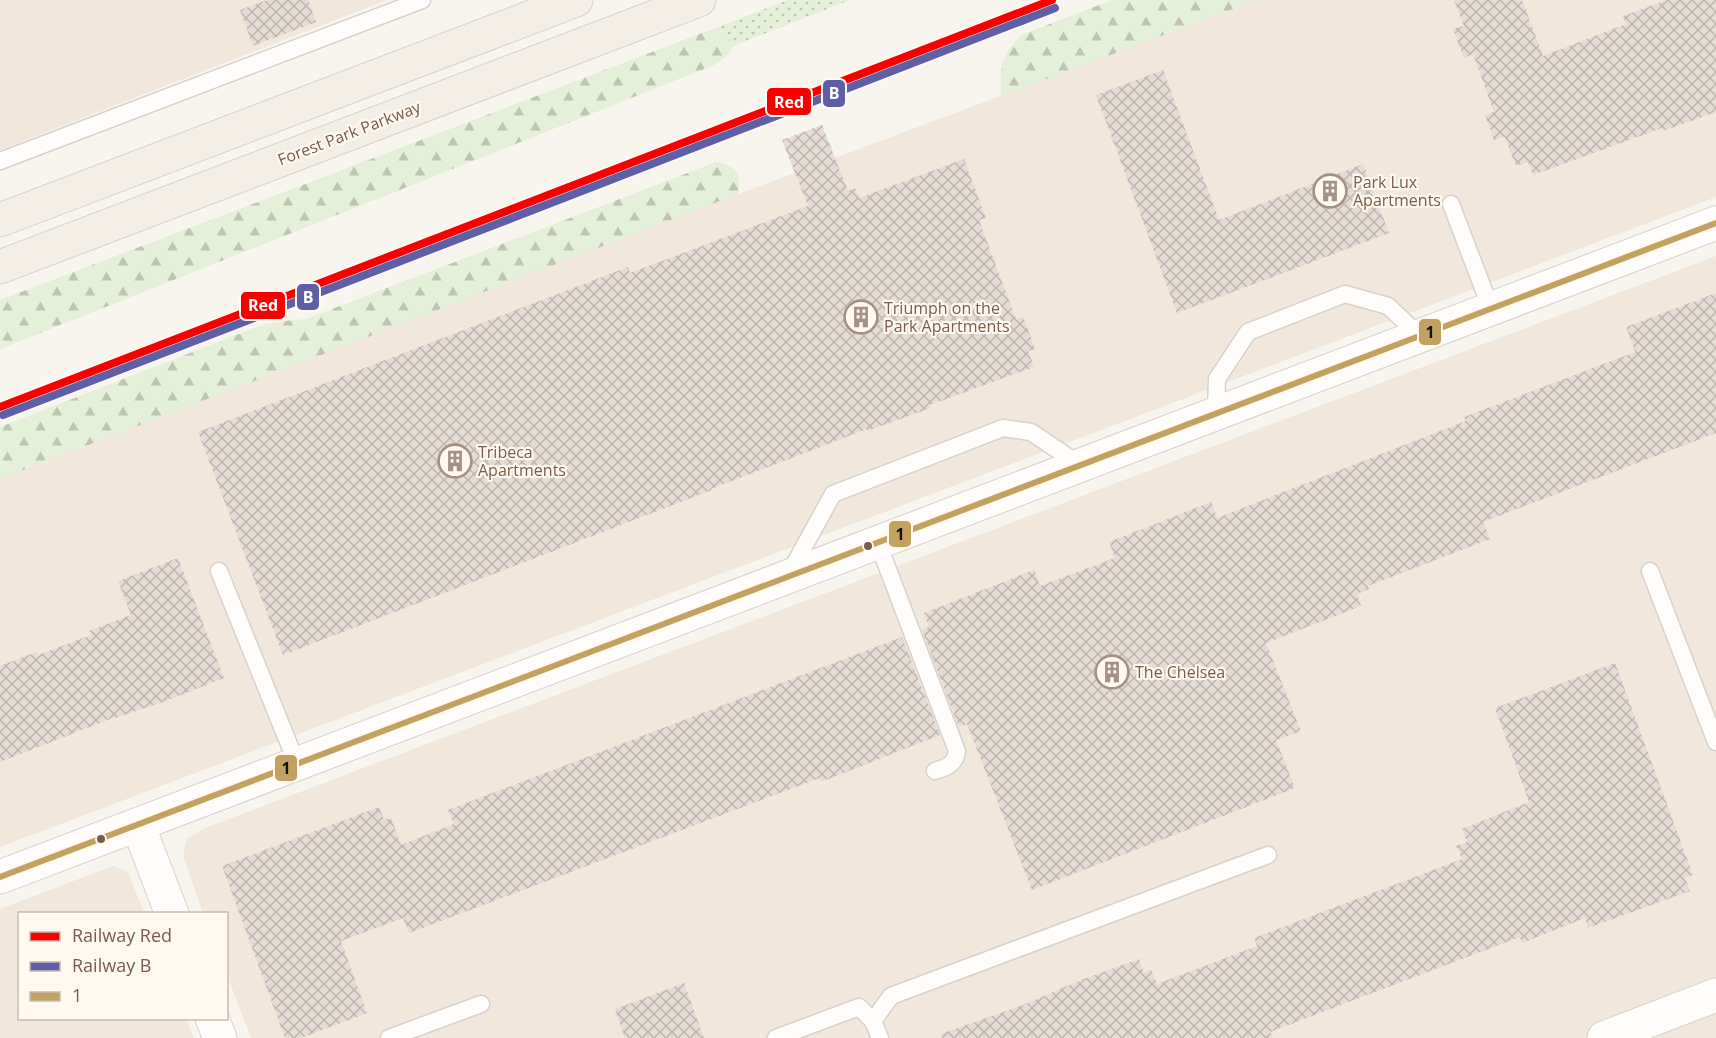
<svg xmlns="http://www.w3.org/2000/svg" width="1716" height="1038" viewBox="0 0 1716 1038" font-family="'Open Sans',sans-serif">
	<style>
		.residential { fill: #f1e7db }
		.green { fill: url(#green-dots) }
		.forest { fill: url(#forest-firs) }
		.building { fill: url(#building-cross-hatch) }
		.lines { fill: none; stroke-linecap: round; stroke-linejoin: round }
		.lane-casing { stroke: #d8d1cc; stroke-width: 19 }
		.street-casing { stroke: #d8d1cc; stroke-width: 35 }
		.primary-casing { stroke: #dad1ca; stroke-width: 35 }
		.lane { stroke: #fefdfc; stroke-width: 16 }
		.street { stroke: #fefdfc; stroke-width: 33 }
		.primary { stroke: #f3eee6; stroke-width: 33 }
		.bus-1-casing { stroke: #fff9f0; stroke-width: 10 }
		.bus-1 { stroke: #c3a160; stroke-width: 6 }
		.rail-1-casing { stroke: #fff9f0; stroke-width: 12 }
		.rail-2-casing { stroke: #fff9f0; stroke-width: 12 }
		.rail-1 { stroke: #f80000; stroke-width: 8 }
		.rail-2 { stroke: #5f5fa8; stroke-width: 8 }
		.bus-dot { fill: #795c4b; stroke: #fff9f0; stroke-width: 2 }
		.labels { text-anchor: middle; stroke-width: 4.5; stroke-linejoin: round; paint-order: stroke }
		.street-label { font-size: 16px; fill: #795c4b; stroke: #fff9f0 }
		.poi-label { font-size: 16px; fill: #795c4b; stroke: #fff9f0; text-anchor: start }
		.line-badge { stroke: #fff9f0; stroke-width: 2 }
		.badge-label { font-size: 16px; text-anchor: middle; font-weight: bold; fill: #fff }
		.pale-badge-label { font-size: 16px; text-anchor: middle; font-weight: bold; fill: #111 }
	</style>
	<defs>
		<pattern id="green-dots" width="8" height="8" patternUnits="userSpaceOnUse" patternTransform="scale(1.5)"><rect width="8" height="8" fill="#e5f0d8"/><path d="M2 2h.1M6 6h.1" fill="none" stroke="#bec6b1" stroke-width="1.8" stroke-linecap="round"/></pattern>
		<pattern id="forest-firs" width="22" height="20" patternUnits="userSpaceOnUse" patternTransform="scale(1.5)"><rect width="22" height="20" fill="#e5f0d8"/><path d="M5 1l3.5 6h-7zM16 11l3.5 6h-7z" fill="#bec6b1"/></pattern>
		<pattern id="building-cross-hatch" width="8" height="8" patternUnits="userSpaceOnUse" patternTransform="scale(1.5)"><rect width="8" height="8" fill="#e5ddd5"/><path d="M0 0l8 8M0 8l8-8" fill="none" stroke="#beb6af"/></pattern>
	</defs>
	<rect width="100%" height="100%" fill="#f8f4ee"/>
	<g class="residential">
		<path d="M0,0H387L0,150Z"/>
		<path d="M1257,0H1716V197L0,847V479L632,234Z"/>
		<path d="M1716,256V1038H251L227,975L226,914L203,913L183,856L187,839L205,828Z"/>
		<path d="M113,866L128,872L144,913L20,914V1018L186,1019L194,1038H0V909Z"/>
	</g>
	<path class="green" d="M788,0H850L733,46L726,32L710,30Z"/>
	<g class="forest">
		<path d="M1112,0H1257L1001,96C1001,66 999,58 1021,35Z"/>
		<path d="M710,30L726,32L733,46L727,56L714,65L0,349V300Z"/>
		<path d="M716,162C738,166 741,173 738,194L0,479V427L262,325L284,321L306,319Z"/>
	</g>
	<g class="building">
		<path d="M267,0H308L316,22L253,46L240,10Z"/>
		<path d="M1454,0H1522L1543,56L1626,24L1623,16L1667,0H1716V112L1663,131L1662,128L1533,175L1528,162L1516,166L1505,137L1494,140L1485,115L1494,112L1473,54L1464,58L1453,29L1464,26Z"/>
		<path d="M1163,70L1219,220L1363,164L1389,233L1177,313L1096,95Z"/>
		<path d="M822,125L848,191L855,188L859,198L964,159L986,218L979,220L1016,319L1023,316L1035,349L1028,351L1034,367L930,405L931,408L867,431V429L711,489L712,490L283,655L198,432L628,267L630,273L808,206L782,140Z"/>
		<path d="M1716,293V433L1483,522L1490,539L1368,586L1369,589L1357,594L1361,606L1266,643L1301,731L1276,740L1295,788L1032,890L967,724L959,727L922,630L929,627L924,613L1034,570L1040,586L1115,558L1109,542L1211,502L1217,518L1466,421L1464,417L1635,352L1626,327Z"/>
		<path d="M178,558L224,678L163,702L115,718V717L0,762V666L36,652L38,655L91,635L89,631L131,615L118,581Z"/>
		<path d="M902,637L940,735L821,782L820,778L409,933L403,918L341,941L367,1013L301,1038H285L222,866L379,807L384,820L391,818L401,845L454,824L448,810Z"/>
		<path d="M1615,663L1693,875L1685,878L1690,891L1588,928L1585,918L1522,943L1520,937L1270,1032L1273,1038H942L941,1034L1023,1005L1081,980L1139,959L1144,973L1151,970L1157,984L1257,946L1254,938L1462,859L1456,846L1467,842L1462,829L1529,802L1495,708Z"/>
		<path d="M684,983L704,1038H625L615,1009Z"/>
	</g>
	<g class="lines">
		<defs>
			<g id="lane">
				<path d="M0,161L422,0"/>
				<path d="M1451,204L1491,309"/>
				<path d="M1216,414L1217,379L1248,332L1345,294L1388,306L1420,336"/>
				<path d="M878,543L957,751C955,765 947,767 935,771"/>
				<path d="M219,571L297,764"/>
				<path d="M1650,571L1716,742"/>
				<path d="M790,572L833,494L1003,428L1031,432L1080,465"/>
				<path d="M389,1038L481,1004"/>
				<path d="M776,1038L859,1007L873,1021"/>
				<path d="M880,1038L873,1021L891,996L1268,855"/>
			</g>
			<g id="street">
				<path d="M138,825L172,914"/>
				<path d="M0,877L1716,223"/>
				<path d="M212,1018L220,1038"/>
				<path d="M1604,1038L1716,995"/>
			</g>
			<g id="primary">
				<path d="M0,220L576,0"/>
				<path d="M0,267L699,0"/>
			</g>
		</defs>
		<use href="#lane" class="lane-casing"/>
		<use href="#street" class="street-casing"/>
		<use href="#primary" class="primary-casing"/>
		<use href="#lane" class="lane"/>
		<use href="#street" class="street"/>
		<use href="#primary" class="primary"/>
		<defs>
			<path id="bus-1" d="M0,877L1716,223"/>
		</defs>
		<use href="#bus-1" class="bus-1-casing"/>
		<use href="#bus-1" class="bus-1"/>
		<defs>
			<path id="rail-1" d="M0,407L1052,0"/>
			<path id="rail-2" d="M3,415L1055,8"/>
		</defs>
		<use href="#rail-1" class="rail-1-casing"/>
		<use href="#rail-2" class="rail-2-casing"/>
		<use href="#rail-1" class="rail-1"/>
		<use href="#rail-2" class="rail-2"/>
	</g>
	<defs>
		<symbol id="building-ring" viewBox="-11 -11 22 22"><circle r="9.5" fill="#fff9f0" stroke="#a59184" stroke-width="1.5"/><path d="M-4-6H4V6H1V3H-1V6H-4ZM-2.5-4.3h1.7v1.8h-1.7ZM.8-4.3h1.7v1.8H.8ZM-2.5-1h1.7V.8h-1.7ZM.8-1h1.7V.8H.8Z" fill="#a59184"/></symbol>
	</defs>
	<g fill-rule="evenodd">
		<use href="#building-ring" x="1311" y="172" width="38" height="38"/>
		<use href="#building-ring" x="842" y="298" width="38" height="38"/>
		<use href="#building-ring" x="436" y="442" width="38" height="38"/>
		<use href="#building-ring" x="1093" y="653" width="38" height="38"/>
	</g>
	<g class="bus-dot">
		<circle cx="868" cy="546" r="5"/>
		<circle cx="101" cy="839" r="5"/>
	</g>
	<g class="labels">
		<g class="street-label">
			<text transform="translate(349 133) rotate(-21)" y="6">Forest Park Parkway</text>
		</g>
		<g class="poi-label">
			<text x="1353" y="188">Park Lux<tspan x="1353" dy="18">Apartments</tspan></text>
			<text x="884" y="314">Triumph on the<tspan x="884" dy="18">Park Apartments</tspan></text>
			<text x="478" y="458">Tribeca<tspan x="478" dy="18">Apartments</tspan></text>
			<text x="1135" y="678">The Chelsea</text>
		</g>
	</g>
	<g class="line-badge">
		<rect x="822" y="79" width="24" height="29" rx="6" fill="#5f5fa8"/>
		<rect x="766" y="87" width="46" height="29" rx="6" fill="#f80000"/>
		<rect x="296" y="283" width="24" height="28" rx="6" fill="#5f5fa8"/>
		<rect x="240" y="291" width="46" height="29" rx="6" fill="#f80000"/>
		<rect x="1418" y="318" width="24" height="28" rx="6" fill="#c3a160"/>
		<rect x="888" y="520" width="24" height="28" rx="6" fill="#c3a160"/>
		<rect x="274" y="754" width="24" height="28" rx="6" fill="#c3a160"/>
	</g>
	<g class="badge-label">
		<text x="834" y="99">B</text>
		<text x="789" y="108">Red</text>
		<text x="308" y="303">B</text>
		<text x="263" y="311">Red</text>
	</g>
	<g class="pale-badge-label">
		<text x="1430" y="338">1</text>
		<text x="900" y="540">1</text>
		<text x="286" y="774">1</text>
	</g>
	<rect x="18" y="912" width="210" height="108" fill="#fff9f0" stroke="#c9baae" stroke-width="1.5"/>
	<rect x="30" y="932" width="30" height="9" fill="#f80000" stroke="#c9baae" stroke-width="1.5"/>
	<text x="72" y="942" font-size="18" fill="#795c4b">Railway Red</text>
	<rect x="30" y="962" width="30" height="9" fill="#5f5fa8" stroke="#c9baae" stroke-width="1.5"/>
	<text x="72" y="972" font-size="18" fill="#795c4b">Railway B</text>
	<rect x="30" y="992" width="30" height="9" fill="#c3a160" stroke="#c9baae" stroke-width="1.5"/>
	<text x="72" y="1002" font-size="18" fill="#795c4b">1</text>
</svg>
